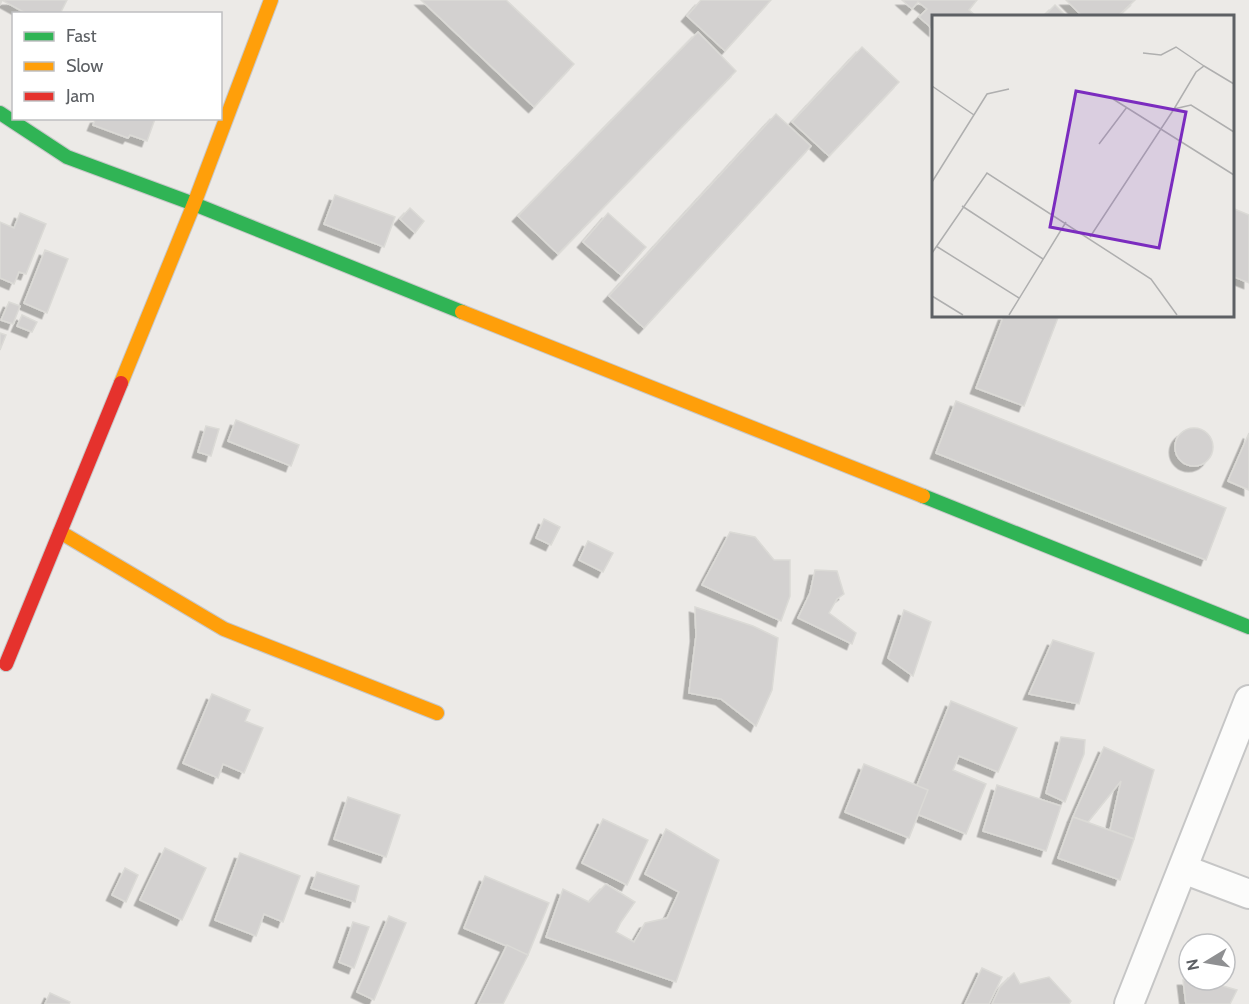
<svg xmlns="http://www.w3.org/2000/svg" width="1249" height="1004" viewBox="0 0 1249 1004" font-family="Cabin,sans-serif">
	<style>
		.building { fill: #d3d1d0; stroke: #dbdad6; stroke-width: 1.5; filter: url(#shadow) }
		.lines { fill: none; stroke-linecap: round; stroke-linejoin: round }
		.street-casing { stroke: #c6c6c6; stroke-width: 32 }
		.fast-casing { stroke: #c7c7c8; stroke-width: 16 }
		.slow-casing { stroke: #c7c7c8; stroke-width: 16 }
		.jam-casing { stroke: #c7c7c8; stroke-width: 16 }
		.street { stroke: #fcfcfb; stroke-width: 28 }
		.fast { stroke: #30b455; stroke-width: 14 }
		.slow { stroke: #ff9f0a; stroke-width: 14 }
		.jam { stroke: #e5322d; stroke-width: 14 }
		.inset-road { fill: none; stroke: #afafaf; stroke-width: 1.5 }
		.view { fill: #7b2cbf; fill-opacity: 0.15; stroke: #7b2cbf; stroke-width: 3 }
		.inset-edge { fill: none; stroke: #5d6064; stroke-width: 3 }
	</style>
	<defs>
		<filter id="shadow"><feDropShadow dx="-5.5" dy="5.5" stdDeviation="0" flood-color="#0004"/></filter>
	</defs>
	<rect width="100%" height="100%" fill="#eceae7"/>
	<g class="building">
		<path d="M0,0H67L60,14H27L2,0L0,5Z"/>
		<path d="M421,0H506L574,64L534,107Z"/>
		<path d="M701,0H771L725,51L687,16Z"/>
		<path d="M902,0H977L969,10L975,15L973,16H934V30L919,17L927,9L918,2L912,9Z"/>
		<path d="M1066,0H1135L1118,16H1082Z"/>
		<path d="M1055,5L1066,16H1044Z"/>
		<path d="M698,32L736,71L558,254L518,216Z"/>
		<path d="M862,47L899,82L829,156L792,122Z"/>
		<path d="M776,114L811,146L644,328L609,296Z"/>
		<path d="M96,118H154L155,119L147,141L130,135L128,138L93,125Z"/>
		<path d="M335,195L395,217L384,247L324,224Z"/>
		<path d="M410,208L424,221L415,233L400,219Z"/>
		<path d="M1232,208L1249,215V283L1232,276Z"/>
		<path d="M20,213L46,224L26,274L19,272L14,284L0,278V222L14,228Z"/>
		<path d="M608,213L646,247L621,275L583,242Z"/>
		<path d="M45,250L68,259L47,313L24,303Z"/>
		<path d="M9,302L20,306L13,324L1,320Z"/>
		<path d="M22,315L37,322L32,332L17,326Z"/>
		<path d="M1004,315H1059L1024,406L976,388Z"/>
		<path d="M0,333L6,335L0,350Z"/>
		<path d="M956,401L1226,508L1206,560L936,453Z"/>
		<path d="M236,420L299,445L291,466L228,441Z"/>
		<path d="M206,426L219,429L211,456L198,452Z"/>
		<circle cx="1194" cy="447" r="19"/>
		<path d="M1249,433V490L1228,481Z"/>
		<path d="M544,519L560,527L551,545L536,538Z"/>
		<path d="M730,532L755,537L774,560H790V596L781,621L702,585Z"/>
		<path d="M588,541L613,553L603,572L579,560Z"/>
		<path d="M815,570L837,571L844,594L837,599L829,613L856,633L852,644L798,618L810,593Z"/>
		<path d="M695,607L753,626L778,638L772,690L756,726L721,699L689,693L696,636Z"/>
		<path d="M904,610L931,622L913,676L888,658Z"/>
		<path d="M1053,640L1094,653L1079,704L1029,694Z"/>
		<path d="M212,694L250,710L245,721L263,728L244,773L223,764L218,778L183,763Z"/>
		<path d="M951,701L1017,728L998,772L959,756L953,770L986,784L966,834L907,810Z"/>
		<path d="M1061,737L1085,740L1084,754L1065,802L1046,793Z"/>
		<path d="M1104,747L1154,770L1134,839L1110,830L1121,781L1088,822L1073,817Z"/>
		<path d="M864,764L928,790L909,838L845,812Z"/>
		<path d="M997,785L1061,806L1046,851L983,831Z"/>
		<path d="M348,797L400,815L386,857L334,839Z"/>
		<path d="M1073,817L1134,839L1120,880L1058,858Z"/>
		<path d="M603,819L648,840L627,885L582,863Z"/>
		<path d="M666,829L719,860L676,982L546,937L563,889L589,902L606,884L635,902L621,922L616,932L634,942L645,923L667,918L679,892L645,874Z"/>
		<path d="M165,848L206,868L182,920L140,900Z"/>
		<path d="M240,853L300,876L283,922L264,914L256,936L215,920Z"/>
		<path d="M125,868L138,875L126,902L112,895Z"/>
		<path d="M317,872L359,886L355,902L311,888Z"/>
		<path d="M485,876L549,903L528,955L464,928Z"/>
		<path d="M389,916L406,923L374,1000L357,992Z"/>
		<path d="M353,922L369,927L354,968L339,962Z"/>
		<path d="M507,945L528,955L503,1004H478Z"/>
		<path d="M982,968L1002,977L989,1004H965Z"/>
		<path d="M1014,973L1020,984L1049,977L1071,1001L1069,1004H992L1000,987Z"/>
		<path d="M1183,980H1202L1237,990L1230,1004H1186Z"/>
		<path d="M50,993L70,1002L69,1004H45Z"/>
	</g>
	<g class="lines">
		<defs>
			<g id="street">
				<path d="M1183,869L1249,894"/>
				<path d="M1129,1004L1249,700"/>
			</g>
			<g id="fast">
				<path d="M0,113L67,157L194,204L462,312"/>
				<path d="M923,496L1249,627"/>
			</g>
			<g id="slow">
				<path d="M462,312L923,496"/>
				<path d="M121,383L194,204L271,0"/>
				<path d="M60,532L224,629L437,713"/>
			</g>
			<path id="jam" d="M6,664L121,383"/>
		</defs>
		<use href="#street" class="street-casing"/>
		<use href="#fast" class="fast-casing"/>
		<use href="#slow" class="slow-casing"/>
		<use href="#jam" class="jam-casing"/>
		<use href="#street" class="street"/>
		<use href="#fast" class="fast"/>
		<use href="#slow" class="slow"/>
		<use href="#jam" class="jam"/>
	</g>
	<g transform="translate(932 15)">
		<rect width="302" height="302" fill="#eceae7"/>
		<path class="inset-road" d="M211,38L229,40L244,32L272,51M0,71L42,100M181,84L302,160M242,94L264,57L272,51L302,69M167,129L195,92M0,167L55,79L77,74M30,191L111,244M158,222L242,94L259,90L302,117M4,231L87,283M0,238L55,158L219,264L245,300M0,281L31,300M77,300L134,207"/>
		<path class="view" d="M144,76L254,97L227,233L118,212Z"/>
		<rect width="302" height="302" class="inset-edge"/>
	</g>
	<rect x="12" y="12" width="210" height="108" fill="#ffffff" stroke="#bebfc1" stroke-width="1.5"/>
	<rect x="24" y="32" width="30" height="9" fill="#30b455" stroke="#bebfc1" stroke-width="1.5"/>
	<text x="66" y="42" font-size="18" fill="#5d6064">Fast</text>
	<rect x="24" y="62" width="30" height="9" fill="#ff9f0a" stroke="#bebfc1" stroke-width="1.5"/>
	<text x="66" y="72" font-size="18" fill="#5d6064">Slow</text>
	<rect x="24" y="92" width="30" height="9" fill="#e5322d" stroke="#bebfc1" stroke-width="1.5"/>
	<text x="66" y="102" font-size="18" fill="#5d6064">Jam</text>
	<g transform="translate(1207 962) rotate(259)"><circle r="28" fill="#ffffff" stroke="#bebfc1" stroke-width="1.5"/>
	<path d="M0-4.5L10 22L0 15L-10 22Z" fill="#8f9092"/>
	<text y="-9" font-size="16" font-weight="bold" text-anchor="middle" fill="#5d6064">N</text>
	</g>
</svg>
